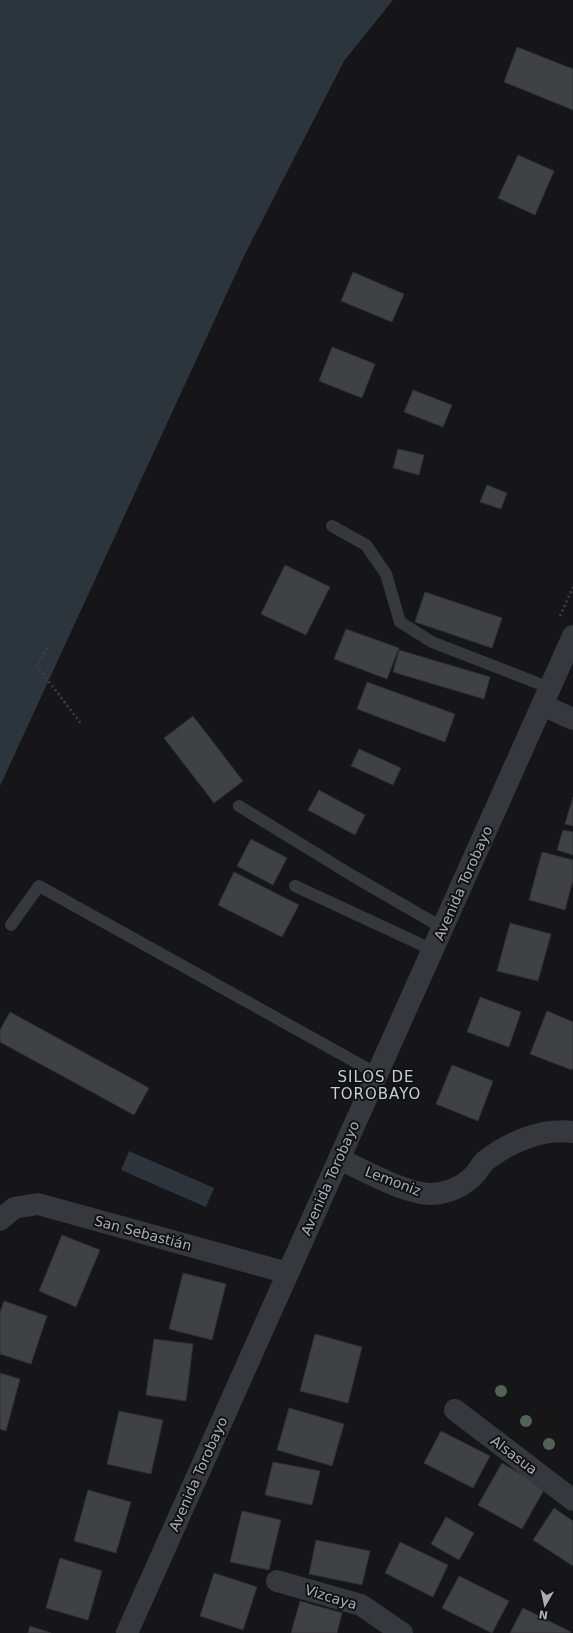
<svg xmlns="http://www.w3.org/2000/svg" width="573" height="1633" viewBox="0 0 573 1633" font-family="'DejaVu Sans',sans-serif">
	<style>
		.water { fill: #2c353c }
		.building { fill: #404145; stroke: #303034 }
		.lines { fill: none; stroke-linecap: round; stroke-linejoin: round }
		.path { stroke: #3d3f44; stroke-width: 2.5; stroke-dasharray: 2 3; stroke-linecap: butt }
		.service { stroke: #37383d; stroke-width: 12 }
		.minor { stroke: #37383d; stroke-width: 22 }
		.tree { fill: #506452 }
		.labels { text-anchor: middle; stroke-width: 4; stroke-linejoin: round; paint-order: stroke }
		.street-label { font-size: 14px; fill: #a8adb8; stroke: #111113 }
		.neighbourhood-label { font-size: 15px; letter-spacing: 1px; fill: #c9ccd4; stroke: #111113 }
	</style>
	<rect width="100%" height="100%" fill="#161618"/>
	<g class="water">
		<path d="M0,0H393L344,61L245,254L0,786Z"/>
		<path d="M129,1151L214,1188L206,1207L121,1170Z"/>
	</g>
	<g class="building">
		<path d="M517,47L573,69V110L504,82Z"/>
		<path d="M518,155L554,171L535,215L498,198Z"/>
		<path d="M353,272L404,294L392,322L341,301Z"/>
		<path d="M332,347L375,364L362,398L319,381Z"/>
		<path d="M413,390L452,405L443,427L404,412Z"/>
		<path d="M398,449L424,455L419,475L393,468Z"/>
		<path d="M487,485L507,493L501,509L480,502Z"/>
		<path d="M285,565L330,587L306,635L261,614Z"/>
		<path d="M425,592L502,618L492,648L415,622Z"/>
		<path d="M346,629L399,648L387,679L334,659Z"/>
		<path d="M399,650L490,677L484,699L393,672Z"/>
		<path d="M367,682L455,714L445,742L357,709Z"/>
		<path d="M193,716L243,781L214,803L164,738Z"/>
		<path d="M359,749L401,768L393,785L351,766Z"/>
		<path d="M319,790L365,815L355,835L308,810Z"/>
		<path d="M573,797V826L565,824Z"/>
		<path d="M563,830L573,832V855L557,850Z"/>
		<path d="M251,839L287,858L273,885L237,866Z"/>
		<path d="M542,852L573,860V880L565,910L529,900Z"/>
		<path d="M234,872L299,905L282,937L218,905Z"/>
		<path d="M510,923L551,934L538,981L497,971Z"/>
		<path d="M480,997L521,1012L509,1047L467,1032Z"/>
		<path d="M547,1011L573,1022V1067L572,1070L530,1054Z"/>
		<path d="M10,1012L149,1088L134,1115L0,1042V1030Z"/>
		<path d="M452,1065L493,1081L478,1121L436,1104Z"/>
		<path d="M62,1235L100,1250L76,1307L39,1291Z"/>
		<path d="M183,1273L226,1284L212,1340L169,1329Z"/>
		<path d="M4,1301L47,1316L31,1364L0,1354V1312Z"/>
		<path d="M315,1334L362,1347L348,1403L300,1391Z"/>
		<path d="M154,1339L193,1344L186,1401L146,1395Z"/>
		<path d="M0,1373L20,1379L6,1431L0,1429Z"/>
		<path d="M289,1408L344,1424L332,1466L277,1450Z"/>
		<path d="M119,1411L163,1420L151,1474L107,1464Z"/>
		<path d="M441,1431L490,1456L473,1488L424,1463Z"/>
		<path d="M273,1462L320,1471L312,1505L265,1495Z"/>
		<path d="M502,1463L545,1488L522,1529L478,1505Z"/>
		<path d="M88,1490L131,1502L116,1553L74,1541Z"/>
		<path d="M554,1508L573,1521V1566L533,1540Z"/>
		<path d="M242,1511L281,1520L269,1570L230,1562Z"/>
		<path d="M446,1517L474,1533L459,1560L431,1544Z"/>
		<path d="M316,1540L370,1551L362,1585L309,1574Z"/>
		<path d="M400,1542L448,1565L433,1597L385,1573Z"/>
		<path d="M60,1558L102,1571L88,1620L46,1608Z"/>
		<path d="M214,1573L257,1587L243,1630L200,1616Z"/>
		<path d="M459,1576L509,1601L492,1633L442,1608Z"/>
		<path d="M300,1601L342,1613L337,1633H291Z"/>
		<path d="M523,1608L571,1632L570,1633H510Z"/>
		<path d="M30,1626L51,1633H28Z"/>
	</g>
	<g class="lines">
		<g class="path">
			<path d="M560,616L573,587"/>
			<path d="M47,648L37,666L82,725"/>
		</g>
		<g class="service">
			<path d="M332,526L366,545L386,574L400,622L432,642L550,688"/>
			<path d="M239,806L353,876L443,928"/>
			<path d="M295,886L433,950"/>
			<path d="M11,925L39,886L377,1074"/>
		</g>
		<g class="minor">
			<path d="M542,705L573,719"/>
			<path d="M339,1159C364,1170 403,1193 430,1194C447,1194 465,1186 476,1173C479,1169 481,1165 485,1161C509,1142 542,1128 573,1132"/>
			<path d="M0,1220L14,1208L38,1204L288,1273"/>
			<path d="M455,1410L573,1500"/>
			<path d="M277,1581L361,1605L402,1633"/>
			<path d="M127,1633L573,636"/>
		</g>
	</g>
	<g class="tree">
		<circle cx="501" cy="1391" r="6"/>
		<circle cx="526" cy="1421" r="6"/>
		<circle cx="549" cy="1444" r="6"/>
	</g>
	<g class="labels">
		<g class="street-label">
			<text transform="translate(463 883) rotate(-66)" y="5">Avenida Torobayo</text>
			<text transform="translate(330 1178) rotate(-66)" y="5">Avenida Torobayo</text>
			<text transform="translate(393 1181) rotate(21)" y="5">Lemoniz</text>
			<text transform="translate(143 1233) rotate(15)" y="5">San Sebastián</text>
			<text transform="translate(514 1455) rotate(37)" y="5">Alsasua</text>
			<text transform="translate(198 1474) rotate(-66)" y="5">Avenida Torobayo</text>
			<text transform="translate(331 1597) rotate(17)" y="5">Vizcaya</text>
		</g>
		<g class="neighbourhood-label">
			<text x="376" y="1082">SILOS DE<tspan x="376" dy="17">TOROBAYO</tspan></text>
		</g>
	</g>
	<g transform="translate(545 1605) rotate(189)" stroke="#111113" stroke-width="3" paint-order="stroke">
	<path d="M0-3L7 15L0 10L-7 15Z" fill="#a8adb8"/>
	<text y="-6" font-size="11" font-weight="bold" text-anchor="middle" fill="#a8adb8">N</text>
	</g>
</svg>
